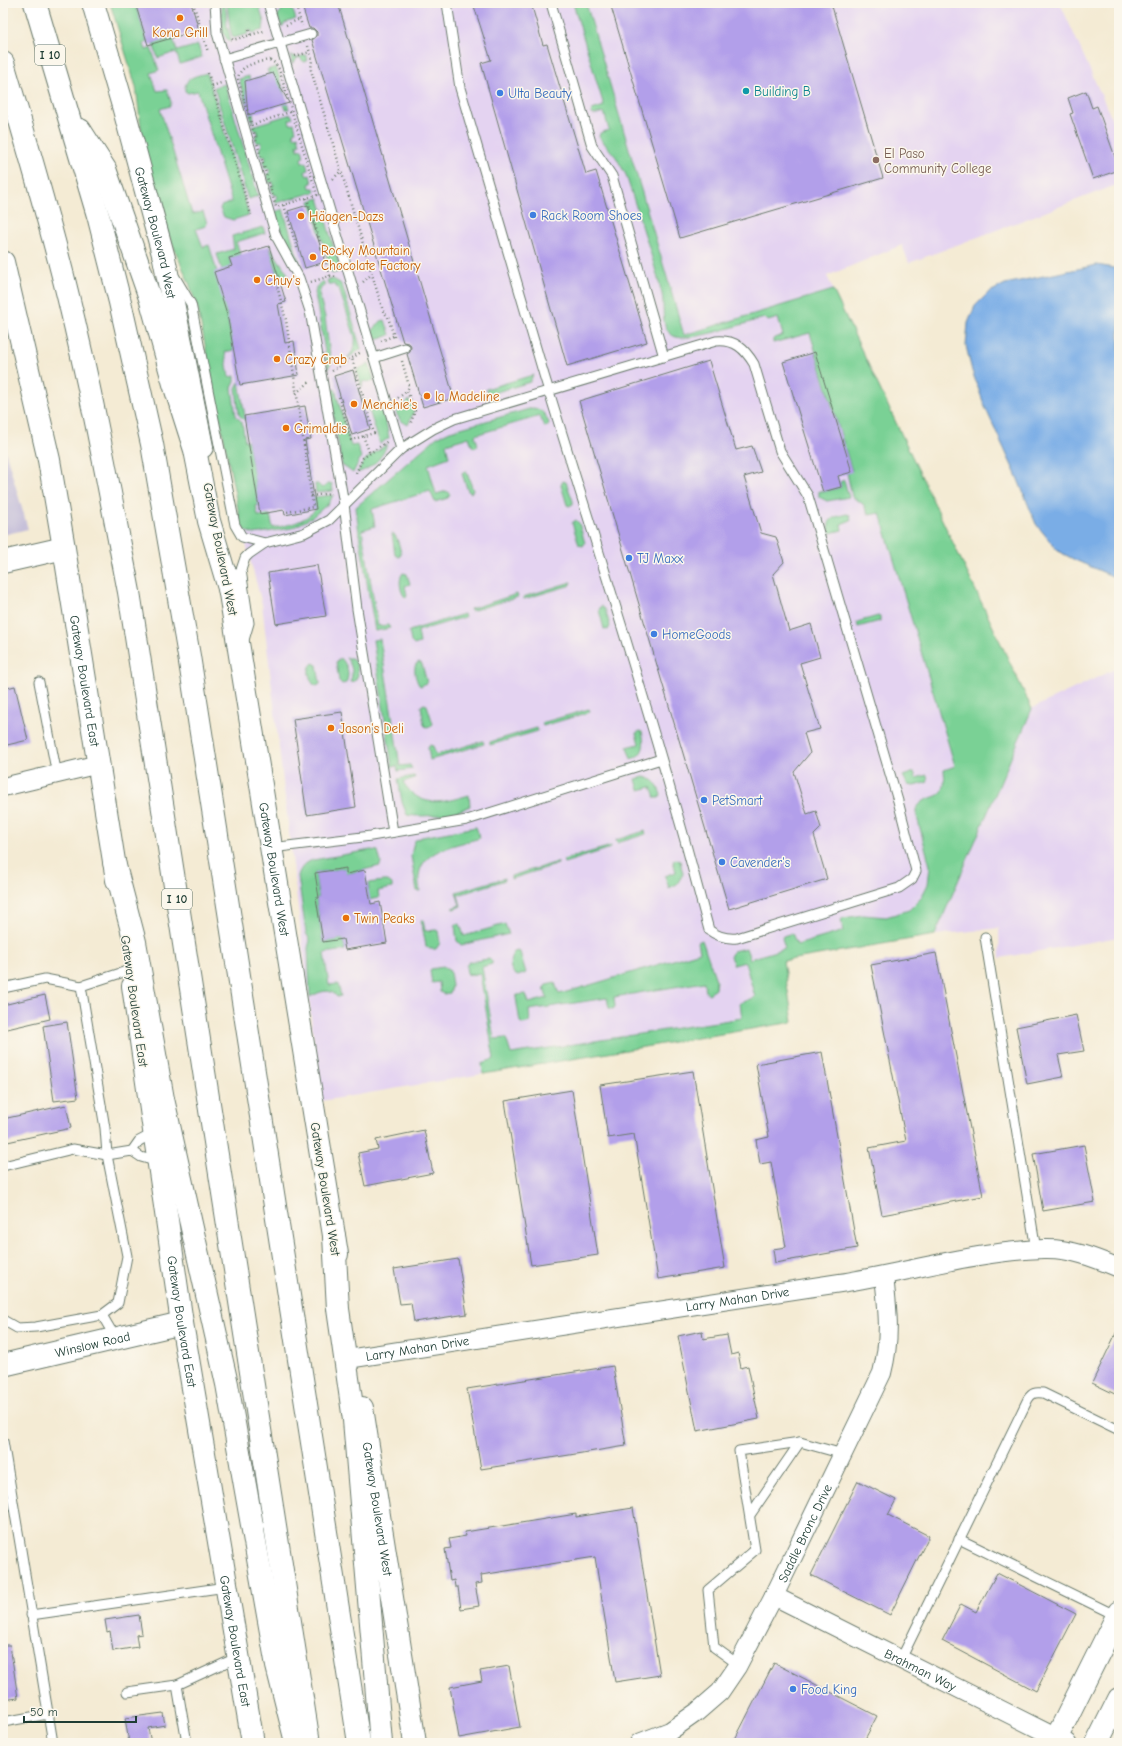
<svg xmlns="http://www.w3.org/2000/svg" width="1122" height="1746" viewBox="0 0 1122 1746" font-family="'Comic Neue',sans-serif">
	<style>
		.built { fill: #e4d3f1 }
		.industrial { fill: #c6c0d9 }
		.green { fill: #7ad195; stroke: #4c8764 }
		.water { fill: #7aade6; stroke: #4c758d }
		.building { fill: #b29fea }
		.lines { fill: none; stroke-linecap: round; stroke-linejoin: round }
		.lane-casing { stroke: #6a7a6c; stroke-width: 11 }
		.street-casing { stroke: #6a7a6c; stroke-width: 20 }
		.secondary-casing { stroke: #6a7a6c; stroke-width: 24 }
		.highway-casing { stroke: #6a7a6c; stroke-width: 24 }
		.path { stroke: #6a7a6c; stroke-width: 2.5; stroke-dasharray: 1 3; stroke-linecap: butt }
		.lane { stroke: #fff; stroke-width: 9 }
		.street { stroke: #fff; stroke-width: 18 }
		.secondary { stroke: #fff; stroke-width: 22 }
		.highway { stroke: #fff; stroke-width: 22 }
		.food-dot { fill: #e8710a; stroke: #fbf7ec; stroke-width: 1.5 }
		.culture-dot { fill: #0f9aa8; stroke: #fbf7ec; stroke-width: 1.5 }
		.shop-dot { fill: #3f7fe0; stroke: #fbf7ec; stroke-width: 1.5 }
		.education-dot { fill: #8d6e63; stroke: #fbf7ec; stroke-width: 1.5 }
		.labels { text-anchor: middle; stroke-width: 3; stroke-linejoin: round; paint-order: stroke }
		.shield { fill: #fbf7ec; stroke: #61756b; stroke-width: 1 }
		.shield-label { font-size: 12px; font-weight: bold; fill: #1f3d34 }
		.food-label { font-size: 13px; fill: #c56008; stroke: #fbf7ec; text-anchor: start }
		.culture-label { font-size: 13px; fill: #0d838f; stroke: #fbf7ec; text-anchor: start }
		.shop-label { font-size: 13px; fill: #366cbe; stroke: #fbf7ec; text-anchor: start }
		.education-label { font-size: 13px; fill: #785e54; stroke: #fbf7ec; text-anchor: start }
		.street-label { font-size: 13px; fill: #1f3d34; stroke: #fbf7ec }
	</style>
	<rect width="100%" height="100%" fill="#fbf7ec"/>
	<filter id="ink" filterUnits="userSpaceOnUse"><feTurbulence type="fractalNoise" baseFrequency=".025" numOctaves="2"/><feDisplacementMap in="SourceGraphic" scale="8" xChannelSelector="R" yChannelSelector="G"/><feConvolveMatrix kernelMatrix="1 2 1 2 8 2 1 2 1" color-interpolation-filters="sRGB"/></filter>
	<filter id="wash" filterUnits="userSpaceOnUse"><feTurbulence type="fractalNoise" baseFrequency=".012" numOctaves="4" result="noise"/><feDisplacementMap in="SourceGraphic" scale="16" xChannelSelector="R" yChannelSelector="G"/><feGaussianBlur stdDeviation="0.9" result="paint"/><feColorMatrix in="noise" values="0 0 0 0 0 0 0 0 0 0 0 0 0 0 0 0 0 1.4 0 .05"/><feComposite in="paint" operator="in"/></filter>
	<g filter="url(#wash)">
		<rect width="100%" height="100%" fill="#f4ebd4"/>
		<path class="built" d="M110,3H1060L1119,135V184L909,263L902,245L827,276L1031,709L1119,667V937L1000,958L999,928L935,935L783,961L793,1022L321,1101L262,604L239,518L198,310L179,258L141,126L136,87Z"/>
		<path class="industrial" d="M3,443L28,529L3,535Z"/>
		<g class="green">
			<path d="M110,3H135L147,42L144,44L146,50L151,48L159,70L151,73L157,91L167,90L171,102L170,106L160,109L192,214L203,212L207,223L206,226L196,229L203,247L209,245C220,279 227,314 234,350L225,352L229,377L235,376V382L232,388L236,416L242,422L245,441H248L259,505L256,506L258,516L270,515L273,528C290,525 304,522 316,509L314,497L333,495L329,503L311,518L292,528L254,534L245,531L241,524L198,310L189,283L166,229L143,144L136,87Z"/>
			<path d="M221,3H224C227,11 226,19 227,26C228,32 232,37 229,42L223,33Z"/>
			<path d="M227,3H258L264,22L263,30L252,33L251,30L247,31L248,34L233,38L230,29Z"/>
			<path d="M288,3H290L296,19L285,23L282,27L277,16Z"/>
			<path d="M573,3H586L684,335L833,290L1032,709L935,935L783,961L793,1022L483,1074L482,1063L494,1059L480,973L471,975L467,974L466,966L469,962L489,959L492,961V964L482,967L494,1039L506,1038L511,1054L742,1018L740,1003L755,997L745,962L734,965L730,957L733,951L746,948L750,959L785,948L782,938L783,936L792,933L797,945L844,931L841,920L843,918L863,915L886,917L909,910L921,898L928,884L930,866L916,813V809C929,789 948,807 944,770L955,766L880,513L869,515L863,504L852,497L847,473L852,471L810,333L773,343V339L783,335L778,318L768,321L765,318C749,322 689,342 676,337C659,331 665,308 662,294C652,254 638,214 626,175L616,157L599,137L600,133L609,130L604,112L594,115L591,113L592,110L604,106Z"/>
			<path d="M173,38L177,51L198,45L202,57L180,64L176,52L158,58L153,44Z"/>
			<path d="M291,55L296,58L306,55L308,60L304,62L299,57L292,64Z"/>
			<path d="M276,67L289,109H286L267,70Z"/>
			<path d="M207,73L249,215L233,220L224,217L220,209L221,206L232,202L198,91L188,93L185,91C184,77 196,76 207,73Z"/>
			<path d="M249,76L254,122H252L239,79Z"/>
			<path d="M225,84L258,196L248,199L214,87Z"/>
			<path d="M291,114L293,118L289,120L290,124L294,123L296,131L293,132L294,137L298,136L300,144L297,145L298,150L302,149L304,157L301,158L302,163L306,162L308,170L305,172L307,176L310,175L312,183L309,184L310,188H314L315,192L276,203L275,199L278,198L276,194L273,195L271,187L274,186L273,182L269,183L267,174L270,173L269,168L265,169L263,161L266,160L265,155L261,156L259,148L262,147L261,142L257,143L255,136L258,135L257,130H254L252,126Z"/>
			<path d="M319,198L341,271L332,274L310,201Z"/>
			<path d="M283,209L299,262L297,264L285,242L275,212Z"/>
			<path d="M263,227L265,233L236,242L241,255L229,258L232,267L222,270L217,254L234,249L232,236Z"/>
			<path d="M269,246L288,274L279,278Z"/>
			<path d="M333,279L340,283L343,288L361,349L345,360C353,353 356,347 355,337L339,289L333,284H328L327,280Z"/>
			<path d="M323,281L325,285L321,288L319,294L325,317L330,356L333,359L328,369L315,294L316,287Z"/>
			<path d="M385,320L390,335L377,340L372,331L381,321Z"/>
			<path d="M369,363L374,380L370,382L363,381L362,387L357,370Z"/>
			<path d="M533,375L530,382L487,395L486,389Z"/>
			<path d="M239,382L245,416L244,420L239,415L236,388Z"/>
			<path d="M335,389L351,446L357,445L361,457L353,473L342,465L329,391Z"/>
			<path d="M409,400L414,411L408,425L400,420L396,413Z"/>
			<path d="M368,407L382,412L387,426L389,438L380,444Z"/>
			<path d="M533,408C542,409 546,415 549,423L548,426L544,427L540,416L475,435L478,445L475,448L472,446L469,437L446,444L449,457L428,465L436,494L447,491L450,494L448,498L435,502L430,491L372,509L375,526L362,530L378,626L388,625L390,628L375,631L359,534L356,507L437,437L450,431Z"/>
			<path d="M387,444C383,458 371,469 357,473L365,460Z"/>
			<path d="M466,470L473,490L471,493L468,491L462,474Z"/>
			<path d="M844,480L849,497L827,501L819,497V491H822L823,492L841,487L840,482Z"/>
			<path d="M563,481L566,482L573,501V504L569,506L567,505L561,485Z"/>
			<path d="M330,483L332,484L333,491L316,493L315,484H318L322,488Z"/>
			<path d="M847,514L850,515L851,520L841,524L842,530L830,533C825,518 835,517 847,514Z"/>
			<path d="M576,520L579,523L585,543L583,546L579,545L572,523Z"/>
			<path d="M392,534H394C398,539 400,548 401,554L399,557L395,555Z"/>
			<path d="M403,573L407,574L410,584L405,586L407,595L406,598C400,594 398,578 403,573Z"/>
			<path d="M571,582V585L524,599L523,597Z"/>
			<path d="M517,594L518,597L471,611L470,609Z"/>
			<path d="M601,606L605,609L610,626L608,630L604,629L599,610Z"/>
			<path d="M464,614L465,617L418,631L420,643L414,645L411,642L409,631Z"/>
			<path d="M878,616L880,617V621L858,627L857,622Z"/>
			<path d="M380,639L400,766L410,765L412,769L398,771L397,766L392,767L373,640Z"/>
			<path d="M341,658C348,666 350,674 346,683L342,684L339,681L336,662Z"/>
			<path d="M346,658H352L357,665L358,675L355,681L350,682C354,673 352,665 346,658Z"/>
			<path d="M419,662L422,664L427,683L420,686C416,682 413,669 416,664Z"/>
			<path d="M313,663L317,665L320,684L317,686L313,684C309,677 306,669 313,663Z"/>
			<path d="M424,704L427,705L433,724L431,726L426,727L424,725L421,706Z"/>
			<path d="M589,709L590,712L543,726L542,723Z"/>
			<path d="M537,728L538,731L490,745V742Z"/>
			<path d="M640,731L642,732C645,743 645,755 631,759L627,747L639,744L636,733Z"/>
			<path d="M483,741L484,744L430,760L428,748L430,745L433,746L436,755Z"/>
			<path d="M914,772L916,778L927,775L928,782L914,786L908,785L903,776Z"/>
			<path d="M414,776L415,778L403,782C420,809 442,803 469,795L470,806C457,814 423,818 407,815L402,802L398,779Z"/>
			<path d="M644,777C655,779 658,786 661,795L659,798H655L651,787L639,790L636,779Z"/>
			<path d="M476,827L480,838C451,847 411,850 420,891H417L411,856L414,841L422,837Z"/>
			<path d="M645,831L646,834L617,843L616,840Z"/>
			<path d="M611,846V848L564,863L563,860Z"/>
			<path d="M371,850L378,851L381,863L380,866L346,874L345,868L315,873L319,898H316L323,942L343,939L345,950L324,953L329,985L338,984L341,996L337,997C330,987 319,992 310,997L308,948L310,940L306,933L298,876C300,868 306,862 313,860Z"/>
			<path d="M676,859L680,861L683,874L677,884L669,888L665,876L676,872L673,861Z"/>
			<path d="M558,862V864L511,879V876Z"/>
			<path d="M505,878V880L458,895L461,906L454,909L452,908L460,905L456,892Z"/>
			<path d="M383,881H388L392,884V888L378,891L379,898L368,900L366,891L369,890L368,883Z"/>
			<path d="M421,920H423L425,931L436,930L438,931L440,943L436,949H430L426,946Z"/>
			<path d="M456,924H460L464,936L505,924L509,934L461,945L457,941L455,926Z"/>
			<path d="M702,940L716,980L715,989L709,994L706,992L704,982L614,997L615,1007L613,1009L609,1008L607,998L529,1010L530,1022L523,1024L520,1022L516,998L517,995L526,994L529,1003L547,998L544,988L546,985L555,983L559,994L570,991L700,952L698,942Z"/>
			<path d="M518,951L520,952L526,973L518,976C509,973 508,959 514,952Z"/>
			<path d="M443,967L450,971L452,986L450,993L443,994L440,992L439,982L432,983L430,971L431,969Z"/>
		</g>
		<path class="water" d="M1097,265L1119,269V579L1075,560L1058,551L1036,524L1017,477L985,407L972,371L966,346L968,323L975,306L988,293L1005,284Z"/>
		<g id="blocks">
			<g class="building">
				<path d="M135,3H191L199,30L148,45Z"/>
				<path d="M301,3H338L454,398L423,407L407,354L410,352L411,347L409,343L403,342L312,40L317,36V32L313,28H309Z"/>
				<path d="M473,3H531L543,45L547,44L586,174L596,171L647,342L567,366L481,63L491,60Z"/>
				<path d="M610,3H831L883,178L680,238Z"/>
				<path d="M273,73L289,103L248,115L245,81Z"/>
				<path d="M1086,91L1092,108L1097,106L1119,168V170L1093,179L1070,114L1073,113L1068,98Z"/>
				<path d="M308,205L325,262L305,268L288,211Z"/>
				<path d="M269,246L286,302L278,304L285,343L294,341L299,375L240,385L227,314L214,272L232,266L229,258Z"/>
				<path d="M815,352L852,472L838,476L841,487L823,492L783,362Z"/>
				<path d="M709,361L736,450L752,446L761,472L744,477L761,533L776,537L784,562L773,574L789,631L811,624L820,657L800,663L820,729L804,733L810,753L794,772L807,814L816,811L821,828L814,835L827,879L729,909L579,401Z"/>
				<path d="M353,370L370,429L352,435L334,376Z"/>
				<path d="M305,406L311,439L305,440L316,509L285,515L284,510L260,514L244,416Z"/>
				<path d="M317,565L326,616L276,624L268,573Z"/>
				<path d="M15,686L28,740L3,746V689Z"/>
				<path d="M342,712L356,807L307,815L293,719Z"/>
				<path d="M346,868V874L365,870L371,904L380,902L387,943L345,950L343,939L323,942L316,898H319L315,873Z"/>
				<path d="M936,953L983,1196L882,1215L869,1148L906,1141L871,965Z"/>
				<path d="M45,995L50,1019L3,1030V1005Z"/>
				<path d="M1076,1015L1084,1051L1058,1055L1063,1077L1027,1084L1016,1027Z"/>
				<path d="M67,1022L78,1098L54,1101L43,1026Z"/>
				<path d="M822,1052L857,1248L775,1263L773,1249L786,1247L771,1162L760,1164L756,1140L769,1137L756,1064Z"/>
				<path d="M693,1071L725,1268L658,1279L634,1134L608,1138L600,1085Z"/>
				<path d="M572,1090L598,1255L531,1265L505,1101Z"/>
				<path d="M66,1105L71,1128L3,1143V1119Z"/>
				<path d="M424,1130L433,1173L365,1186L358,1153L378,1149L376,1140Z"/>
				<path d="M1084,1145L1095,1202L1043,1211L1033,1154Z"/>
				<path d="M458,1259L467,1314L414,1322L411,1303L400,1304L394,1269Z"/>
				<path d="M1119,1327V1396L1092,1383Z"/>
				<path d="M702,1331L703,1339L727,1335L731,1355L738,1353L741,1368L748,1366L759,1419L697,1431L678,1336Z"/>
				<path d="M613,1366L626,1446L481,1469L467,1389Z"/>
				<path d="M858,1481L896,1500L888,1515L929,1536L890,1615L811,1575Z"/>
				<path d="M633,1508L660,1675L615,1682L595,1557L481,1575L482,1583L475,1584L479,1606L461,1609L458,1587H455L454,1580L450,1581L445,1549L451,1548L449,1539L466,1536L465,1532L576,1514V1517Z"/>
				<path d="M997,1573L1076,1614L1036,1691L942,1641L961,1604L976,1612Z"/>
				<path d="M139,1615L142,1634L136,1635L138,1647L113,1651L110,1631L107,1632L105,1620Z"/>
				<path d="M3,1645H10L18,1698L3,1700Z"/>
				<path d="M774,1663L877,1716L863,1743H733Z"/>
				<path d="M509,1666L520,1727L459,1738L450,1687L482,1681L480,1671Z"/>
				<path d="M163,1713L165,1725L148,1728L151,1743H129L125,1718Z"/>
			</g>
		</g>
	</g>
	<g filter="url(#ink)">
		<use href="#blocks" fill-opacity="0" stroke="#6a7a6c" stroke-width="1"/>
		<g class="lines">
			<defs>
				<g id="lane">
					<path d="M215,3L217,33L276,236L299,278L310,311L344,504L357,609L393,832"/>
					<path d="M268,3L401,449"/>
					<path d="M551,3L592,146L612,176L664,357"/>
					<path d="M224,59L311,34"/>
					<path d="M175,277L191,304L235,525L242,537L265,543"/>
					<path d="M374,358L405,348"/>
					<path d="M244,640L249,623L241,570L245,558L249,554L265,543L304,533L329,520L401,449L433,429L454,419L716,341C735,339 745,349 754,364L780,451L808,496L814,516L898,801L916,871L912,879L899,888L737,938C726,939 718,937 709,930C697,886 686,842 673,799C633,657 587,516 544,375L460,88L447,3"/>
					<path d="M39,682L57,775"/>
					<path d="M271,848L371,836L467,820L661,759"/>
					<path d="M985,937L1036,1250"/>
					<path d="M3,988L45,979L81,986"/>
					<path d="M132,1151L139,1141L154,1133"/>
					<path d="M3,1166L73,1149L107,1155L132,1151L141,1157L148,1159L158,1157"/>
					<path d="M102,1315L118,1303L127,1256L107,1155L105,1128L81,986L139,967"/>
					<path d="M3,1320L17,1328L36,1327L102,1315L116,1339"/>
					<path d="M3,1441L53,1743"/>
					<path d="M750,1515L800,1442"/>
					<path d="M959,1539L1117,1616"/>
					<path d="M31,1615L226,1587"/>
					<path d="M901,1659L1028,1399C1032,1393 1035,1392 1043,1393L1119,1430"/>
					<path d="M739,1665L714,1647L708,1590L755,1550L739,1451L800,1442L843,1454"/>
					<path d="M177,1685L187,1743"/>
					<path d="M127,1692L177,1685L238,1657"/>
					<path d="M3,1722L48,1714"/>
				</g>
				<g id="street">
					<path d="M3,787L99,764"/>
					<path id="s1" d="M354,1358C516,1332 678,1308 840,1283C906,1273 977,1251 1044,1249C1070,1248 1095,1258 1119,1268"/>
					<path id="s2" d="M774,1596L1067,1743"/>
					<path id="s3" d="M639,1743L670,1731L697,1712L720,1692L737,1667L774,1596L882,1373C891,1338 888,1312 884,1276"/>
				</g>
				<g id="secondary">
					<path id="s4" d="M93,3L123,106L164,258L202,447"/>
					<path id="s5" d="M3,262L49,460L64,548L117,880"/>
					<path d="M3,562L64,548"/>
					<path id="s6" d="M227,575L337,1254"/>
					<path id="s7" d="M133,986L182,1323L253,1743"/>
					<path id="s8" d="M3,1365L182,1323"/>
					<path id="s9" d="M362,1408L415,1743"/>
					<path d="M1054,1743L1119,1612"/>
					<path d="M1097,1743L1119,1699"/>
				</g>
				<g id="highway">
					<path d="M35,3L99,219L120,302L152,444L189,656L359,1743"/>
					<path d="M3,63C26,140 49,218 68,296C92,394 110,493 129,592L309,1743"/>
					<path d="M80,130L105,169L151,301L174,384L195,450L209,521L231,595"/>
					<path d="M114,862L135,942L163,1099L227,1384L277,1666L295,1738"/>
					<path d="M334,1236L338,1309L354,1420L381,1743"/>
				</g>
			</defs>
			<use href="#lane" class="lane-casing"/>
			<use href="#street" class="street-casing"/>
			<use href="#secondary" class="secondary-casing"/>
			<use href="#highway" class="highway-casing"/>
			<g class="path">
				<path d="M193,3L208,52"/>
				<path d="M295,3L302,26"/>
				<path d="M286,25L300,19"/>
				<path d="M249,30L251,37"/>
				<path d="M232,39L233,40L264,31"/>
				<path d="M308,46L312,60L311,70L383,311L388,317L395,340"/>
				<path d="M295,56L310,52"/>
				<path d="M270,60L275,63L279,69L317,195L276,207L238,79C239,65 257,62 270,60Z"/>
				<path d="M208,73L251,215"/>
				<path d="M212,86L221,83"/>
				<path d="M255,124L290,112"/>
				<path d="M333,179L341,171"/>
				<path d="M307,198L330,276"/>
				<path d="M284,205L297,248"/>
				<path d="M286,279L276,282L286,320L313,507L287,512"/>
				<path d="M311,282L330,276L337,277"/>
				<path d="M363,282L372,274"/>
				<path d="M381,341L393,336"/>
				<path d="M402,361L409,386L407,391L415,411L410,425"/>
				<path d="M332,371L361,352"/>
				<path d="M296,393L311,381"/>
				<path d="M339,397L351,440L374,433L352,358"/>
				<path d="M398,398L407,391"/>
				<path d="M363,436L370,454"/>
				<path d="M356,473L363,458L388,441"/>
				<path d="M311,496L331,493"/>
			</g>
			<use href="#lane" class="lane"/>
			<use href="#street" class="street"/>
			<use href="#secondary" class="secondary"/>
			<use href="#highway" class="highway"/>
		</g>
	</g>
	<g class="food-dot">
		<circle cx="180" cy="18" r="4"/>
		<circle cx="301" cy="216" r="4"/>
		<circle cx="313" cy="257" r="4"/>
		<circle cx="257" cy="280" r="4"/>
		<circle cx="277" cy="359" r="4"/>
		<circle cx="427" cy="396" r="4"/>
		<circle cx="354" cy="404" r="4"/>
		<circle cx="286" cy="428" r="4"/>
		<circle cx="331" cy="728" r="4"/>
		<circle cx="346" cy="918" r="4"/>
	</g>
	<circle class="culture-dot" cx="746" cy="91" r="4"/>
	<g class="shop-dot">
		<circle cx="500" cy="93" r="4"/>
		<circle cx="533" cy="215" r="4"/>
		<circle cx="629" cy="558" r="4"/>
		<circle cx="654" cy="634" r="4"/>
		<circle cx="704" cy="800" r="4"/>
		<circle cx="722" cy="862" r="4"/>
		<circle cx="793" cy="1689" r="4"/>
	</g>
	<circle class="education-dot" cx="876" cy="160" r="4"/>
	<g class="labels">
		<g class="shield">
			<rect x="35" y="45" width="30" height="20" rx="3"/>
			<rect x="162" y="889" width="30" height="20" rx="3"/>
		</g>
		<g class="shield-label">
			<text x="50" y="59">I 10</text>
			<text x="177" y="903">I 10</text>
		</g>
		<g class="food-label">
			<text x="180" y="37" text-anchor="middle">Kona Grill</text>
			<text x="309" y="221">Häagen-Dazs</text>
			<text x="321" y="255">Rocky Mountain<tspan x="321" dy="15">Chocolate Factory</tspan></text>
			<text x="265" y="285">Chuy's</text>
			<text x="285" y="364">Crazy Crab</text>
			<text x="435" y="401">la Madeline</text>
			<text x="362" y="409">Menchie's</text>
			<text x="294" y="433">Grimaldis</text>
			<text x="339" y="733">Jason's Deli</text>
			<text x="354" y="923">Twin Peaks</text>
		</g>
		<g class="culture-label">
			<text x="754" y="96">Building B</text>
		</g>
		<g class="shop-label">
			<text x="508" y="98">Ulta Beauty</text>
			<text x="541" y="220">Rack Room Shoes</text>
			<text x="637" y="563">TJ Maxx</text>
			<text x="662" y="639">HomeGoods</text>
			<text x="712" y="805">PetSmart</text>
			<text x="730" y="867">Cavender's</text>
			<text x="801" y="1694">Food King</text>
		</g>
		<g class="education-label">
			<text x="884" y="158">El Paso<tspan x="884" dy="15">Community College</tspan></text>
		</g>
		<g class="street-label">
			<text dy="5" stroke="none"><textPath href="#s4" startOffset="238">Gateway Boulevard West</textPath></text>
			<text transform="translate(221 549) rotate(79)" y="5">Gateway Boulevard West</text>
			<text dy="5" stroke="none"><textPath href="#s5" startOffset="427">Gateway Boulevard East</textPath></text>
			<text dy="5" stroke="none"><textPath href="#s6" startOffset="298">Gateway Boulevard West</textPath></text>
			<text transform="translate(135 1001) rotate(82)" y="5">Gateway Boulevard East</text>
			<text transform="translate(326 1189) rotate(81)" y="5">Gateway Boulevard West</text>
			<text dy="5" stroke="none"><textPath href="#s1" startOffset="388">Larry Mahan Drive</textPath></text>
			<text dy="5" stroke="none"><textPath href="#s7" startOffset="339">Gateway Boulevard East</textPath></text>
			<text dy="5" stroke="none"><textPath href="#s8" startOffset="92">Winslow Road</textPath></text>
			<text dy="5" stroke="none"><textPath href="#s1" startOffset="64">Larry Mahan Drive</textPath></text>
			<text dy="5" stroke="none"><textPath href="#s9" startOffset="102">Gateway Boulevard West</textPath></text>
			<text dy="5" stroke="none"><textPath href="#s3" startOffset="277">Saddle Bronc Drive</textPath></text>
			<text dy="5" stroke="none"><textPath href="#s7" startOffset="663">Gateway Boulevard East</textPath></text>
			<text dy="5" stroke="none"><textPath href="#s2" startOffset="164">Brahman Way</textPath></text>
		</g>
	</g>
	<rect width="1122" height="1746" fill="none" stroke="#fbf7ec" stroke-width="16"/>
	<path d="M24 1716v6h112v-6" fill="none" stroke="#1f3d34" stroke-width="2"/>
	<text x="30" y="1716" font-size="12" fill="#1f3d34" stroke="#fbf7ec" stroke-width="3" paint-order="stroke">50 m</text>
</svg>
